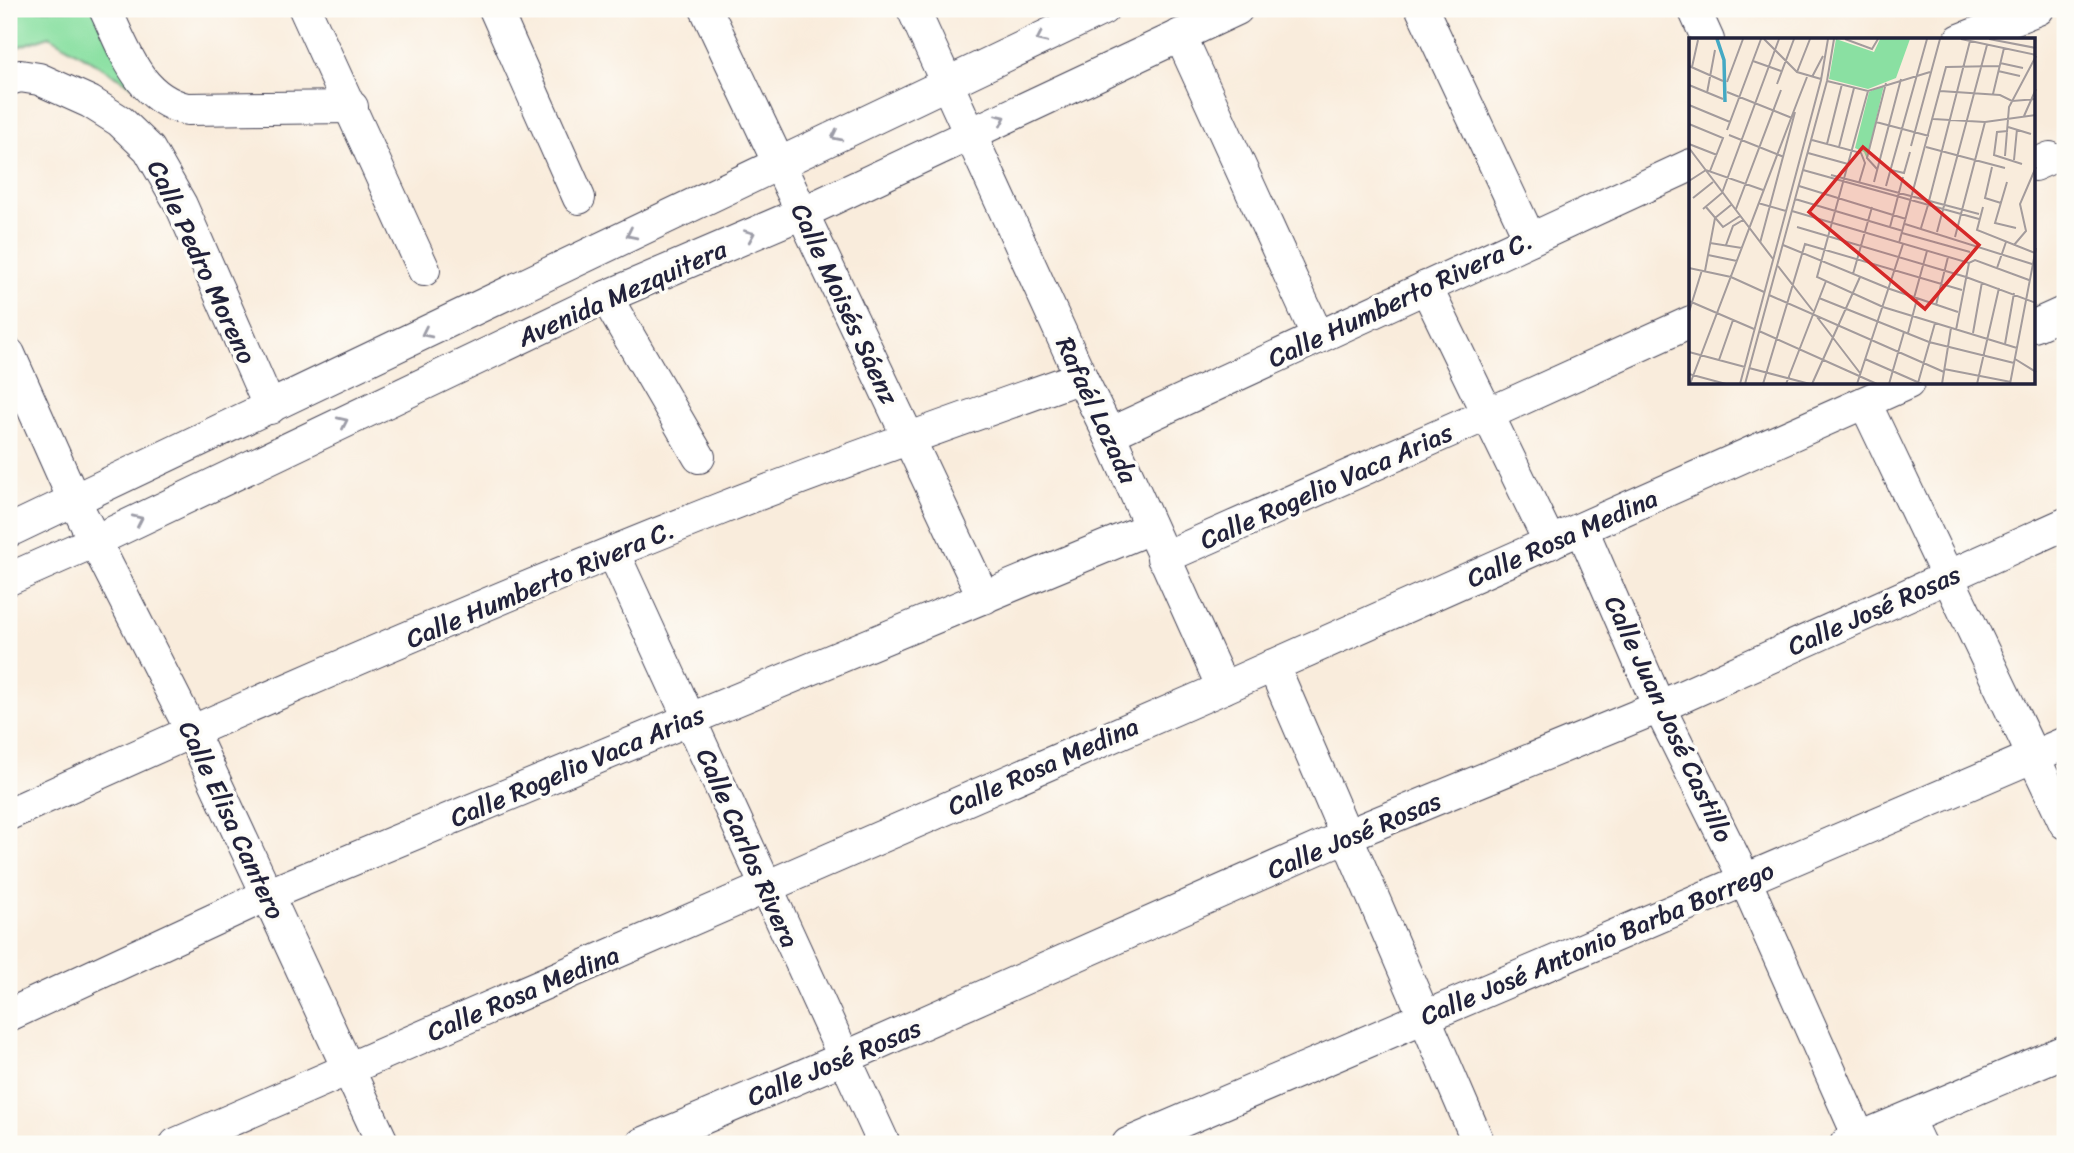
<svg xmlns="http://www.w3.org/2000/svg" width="2074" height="1153" viewBox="0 0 2074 1153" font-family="Sriracha,sans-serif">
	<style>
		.green { fill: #8ae0a2; stroke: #56816e; stroke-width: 2 }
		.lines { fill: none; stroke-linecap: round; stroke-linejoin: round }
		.minor-casing { stroke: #424053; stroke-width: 34 }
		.minor { stroke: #fff; stroke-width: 32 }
		.oneway { stroke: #9c9ca7 }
		.labels { text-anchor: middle; stroke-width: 7; stroke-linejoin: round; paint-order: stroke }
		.street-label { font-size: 26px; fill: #22223b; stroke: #fdfcf7 }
		.inset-river { fill: none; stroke: #44a9c4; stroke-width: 3.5 }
		.inset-road { fill: none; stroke: #a39b9c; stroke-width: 2 }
		.view { fill: #d62828; fill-opacity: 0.15; stroke: #d62828; stroke-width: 3.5 }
		.inset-edge { fill: none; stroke: #22223b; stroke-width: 3.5 }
	</style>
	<rect width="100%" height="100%" fill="#fdfcf7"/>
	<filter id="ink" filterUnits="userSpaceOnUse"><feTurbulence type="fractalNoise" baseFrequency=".0143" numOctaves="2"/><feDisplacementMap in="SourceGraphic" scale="14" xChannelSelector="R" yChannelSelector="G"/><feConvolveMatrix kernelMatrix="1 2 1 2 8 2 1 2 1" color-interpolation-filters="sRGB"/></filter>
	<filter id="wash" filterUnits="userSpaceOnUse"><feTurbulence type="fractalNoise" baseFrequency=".00686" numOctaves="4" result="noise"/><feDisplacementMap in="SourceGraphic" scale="28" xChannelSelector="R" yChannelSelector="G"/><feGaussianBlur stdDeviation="1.57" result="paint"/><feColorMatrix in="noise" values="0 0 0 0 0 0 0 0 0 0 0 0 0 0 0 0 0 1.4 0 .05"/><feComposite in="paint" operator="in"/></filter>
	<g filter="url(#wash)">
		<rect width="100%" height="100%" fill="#f9ecdc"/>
		<path class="green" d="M9,9H98L140,90L49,36L9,50Z"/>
	</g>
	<g filter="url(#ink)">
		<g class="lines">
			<defs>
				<g id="minor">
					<path d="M105,9C125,50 138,98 187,109L352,107"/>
					<path d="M305,9L424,270"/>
					<path d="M495,9L579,198"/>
					<path d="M706,9L984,598"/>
					<path d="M913,9L1081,377L1109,434L1223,688"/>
					<path d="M1422,9L1530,239"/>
					<path d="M1694,9L1708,40"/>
					<path d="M1180,35L1318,337"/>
					<path d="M1960,40L2038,9"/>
					<path d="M9,79L20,76L39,79L90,102L120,121L149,149L181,205L270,408"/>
					<path d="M2034,165L2050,158"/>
					<path d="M1426,287L1550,543"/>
					<path d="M606,297L699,457"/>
					<path d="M2034,326L2065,312"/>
					<path d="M9,354L74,500L191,730L383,1144"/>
					<path d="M1865,403L2065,823"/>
					<path d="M1109,434L1691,165"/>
					<path d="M1582,529L1659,707L1745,880L1860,1139"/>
					<path d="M9,531L1103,9"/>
					<path d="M613,552L884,1144"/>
					<path d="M1163,558L1488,414L1691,322"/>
					<path d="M9,579L95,541L606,297L802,213L1237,9"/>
					<path d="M1273,665L1479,1144"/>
					<path d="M9,814C243,707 480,604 720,509C839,462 960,420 1081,377"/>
					<path d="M9,1015L267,895L1150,528"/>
					<path d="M1907,1119L1919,1144"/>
					<path d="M176,1144L1223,688L1908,383"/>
					<path d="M642,1144L844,1058L1346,836L1659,707L2065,524"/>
					<path d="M1128,1144L2065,743"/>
					<path d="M1846,1144L2065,1051"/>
				</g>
			</defs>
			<use href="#minor" class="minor-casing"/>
			<use href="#minor" class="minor"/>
		</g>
		<defs><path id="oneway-chevron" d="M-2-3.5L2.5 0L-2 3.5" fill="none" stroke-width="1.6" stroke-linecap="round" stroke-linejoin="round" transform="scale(1.75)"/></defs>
		<g class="oneway">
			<use href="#oneway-chevron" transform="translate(1041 38) rotate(155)"/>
			<use href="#oneway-chevron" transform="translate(1001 119) rotate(-25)"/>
			<use href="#oneway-chevron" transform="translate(836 136) rotate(154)"/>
			<use href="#oneway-chevron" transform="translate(631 234) rotate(154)"/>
			<use href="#oneway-chevron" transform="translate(750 235) rotate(-23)"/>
			<use href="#oneway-chevron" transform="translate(426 333) rotate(154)"/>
			<use href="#oneway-chevron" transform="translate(343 422) rotate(-25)"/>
			<use href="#oneway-chevron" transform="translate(138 520) rotate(-25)"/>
		</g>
	</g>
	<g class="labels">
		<g class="street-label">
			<text transform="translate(202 262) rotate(65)" y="9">Calle Pedro Moreno</text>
			<text transform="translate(622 293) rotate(-24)" y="9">Avenida Mezquitera</text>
			<text transform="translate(1400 299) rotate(-25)" y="9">Calle Humberto Rivera C.</text>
			<text transform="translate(845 304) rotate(65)" y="9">Calle Moisés Sáenz</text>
			<text transform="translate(1097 410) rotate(65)" y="9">Rafaél Lozada</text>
			<text transform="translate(1326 486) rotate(-24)" y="9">Calle Rogelio Vaca Arias</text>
			<text transform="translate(1562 538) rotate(-24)" y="9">Calle Rosa Medina</text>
			<text transform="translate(540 584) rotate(-23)" y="9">Calle Humberto Rivera C.</text>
			<text transform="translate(1874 610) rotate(-24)" y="9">Calle José Rosas</text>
			<text transform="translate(1669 719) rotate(65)" y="9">Calle Juan José Castillo</text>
			<text transform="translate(577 766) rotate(-23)" y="9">Calle Rogelio Vaca Arias</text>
			<text transform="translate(1043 766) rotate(-24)" y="9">Calle Rosa Medina</text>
			<text transform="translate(232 820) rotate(65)" y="9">Calle Elisa Cantero</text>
			<text transform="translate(1354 835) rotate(-23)" y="9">Calle José Rosas</text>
			<text transform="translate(748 848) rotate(66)" y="9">Calle Carlos Rivera</text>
			<text transform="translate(1597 943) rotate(-23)" y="9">Calle José Antonio Barba Borrego</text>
			<text transform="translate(523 993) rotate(-23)" y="9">Calle Rosa Medina</text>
			<text transform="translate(834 1062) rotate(-23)" y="9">Calle José Rosas</text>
		</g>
	</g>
	<g transform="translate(1689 38)">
		<rect width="346" height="346" fill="#f9ecdc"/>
		<path d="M147,1L185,14L191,1H221L207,40L179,51L140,41ZM195,47L178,121L175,114L166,110L180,54Z" fill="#8ae0a2"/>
		<path class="inset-river" d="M28,1L35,22L36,64"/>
		<path class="inset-road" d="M75,1L108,34L132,41M156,1L183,11L189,1M272,1L347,17M300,1L347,10M64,23L92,33M311,25L334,30M0,28L34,43M3,29L9,2M309,33L331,38M108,34L121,1M123,39L134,18M138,43L179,53L241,34M38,44L54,1M88,46L105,1M0,47L34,61M179,53L128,239L194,269L328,310M251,53L311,57L323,63L347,61M38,54L103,80M18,55L26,12M304,56L315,10M109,62L118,39M0,67L41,84M335,78L347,51M244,81L296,84L347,77M187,84L240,98M0,86L34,100L21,133M319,89L342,96M38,92L72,1M319,93L308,94L305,117L333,126M40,97L95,119M123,102L172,115L176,125L170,145M0,106L28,117M138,106L153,46M222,108L251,1M150,109L165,50M237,109L316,130M0,110L84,221M119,115L159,126M316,118L320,69L347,18M325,122L328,91M303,129L296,160L312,165M188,131L178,120L197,45M114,132L290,181M202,132L215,135L221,114M142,137L290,176M0,143L17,132L74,152M185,144L212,41M318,144L306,185L327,190M110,148L217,181M197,148L238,1M4,160L24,144M106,161L214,193M240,163L281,3M69,165L97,173M17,169L34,189L51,178M294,169L288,192L346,215M14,171L33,155L90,1M47,171L92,52M103,173L280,225L286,222L340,242M216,186L343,226M108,189L277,239L347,265M201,189L214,139M232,190L239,167M248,194L298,7M213,195L281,214M266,199L296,84M21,205L53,210M71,205L106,74M210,205L257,29L310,28M37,207L44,188L54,182M94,207L201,251L269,274M325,207L337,193L331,166L347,129M19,217L48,223M89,228L124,273M0,230L42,239L75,254M308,230L317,204M16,233L26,180L42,167M164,236L183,169M80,257L255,334M130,260L240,304L325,325M225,260L238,213M0,263L65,291M247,267L259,219M0,274L13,232M128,279L171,335M267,292L280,225M70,293L188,346M219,295L228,261M284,295L293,244M316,306L325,255M0,314L56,329M176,321L233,346M326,321L347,334M30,322L44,282M60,330L121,346M255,331L322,344M0,336L37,346M229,345L246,285M1,346L109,62M51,346L132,42L139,1M56,346L138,43L145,1M74,346L116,206L273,252M97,346L137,243M123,346L171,239M168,346L214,206M200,346L215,294M253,346L262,290M288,346L310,250M321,346L347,210"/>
		<path class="view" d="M174,109L290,207L236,271L120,174Z"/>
		<rect width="346" height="346" class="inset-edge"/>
	</g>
	<rect width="2074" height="1153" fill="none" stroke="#fdfcf7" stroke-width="35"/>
</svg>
